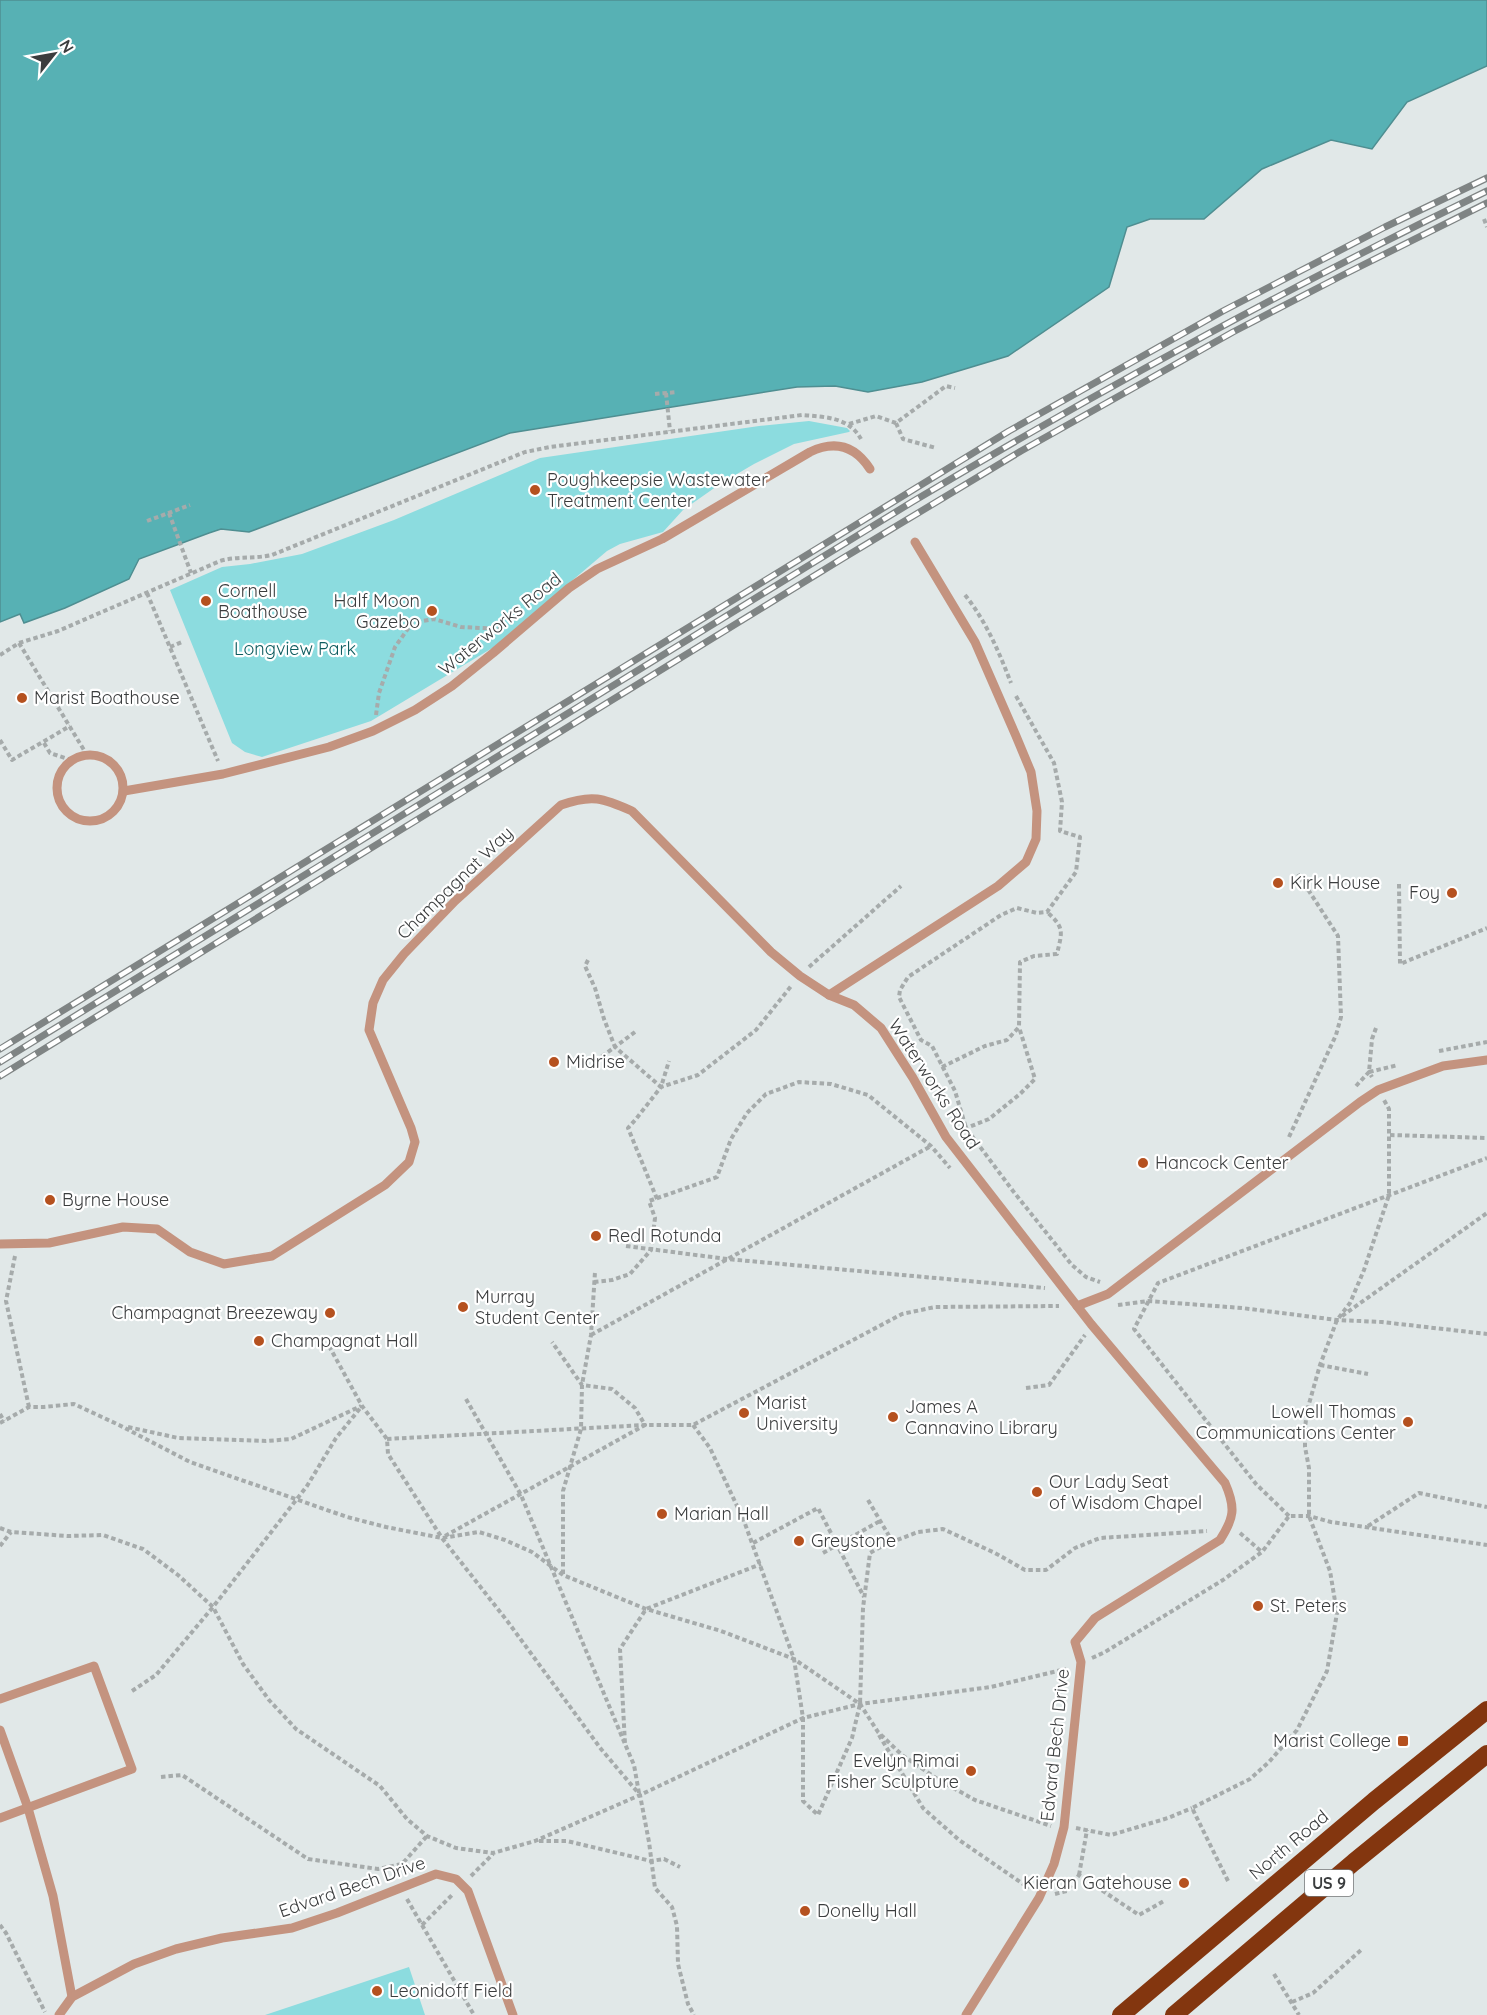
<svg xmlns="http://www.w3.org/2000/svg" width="1487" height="2015" viewBox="0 0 1487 2015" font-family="Quicksand,sans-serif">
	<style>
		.green { fill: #8cdcdf }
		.water { fill: #57b1b4; stroke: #4f8e91; stroke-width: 1.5 }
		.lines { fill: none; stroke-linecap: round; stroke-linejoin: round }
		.path { stroke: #a6abab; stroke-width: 4; stroke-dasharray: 4.5 3; stroke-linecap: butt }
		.lane { stroke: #c4937f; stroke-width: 9 }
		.highway { stroke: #83360f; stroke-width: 18 }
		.rail-casing { stroke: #7f8484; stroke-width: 7 }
		.rail { stroke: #fff; stroke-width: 4.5; stroke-dasharray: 14; stroke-linecap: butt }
		.poi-dot { fill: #b5511f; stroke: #fff; stroke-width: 2 }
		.labels { text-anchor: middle; stroke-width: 4.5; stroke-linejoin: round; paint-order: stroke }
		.shield { fill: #fff; stroke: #767778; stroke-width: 1.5 }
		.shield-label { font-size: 16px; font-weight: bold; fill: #3b3d3e }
		.poi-label { font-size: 18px; fill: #3b3d3e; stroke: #fff; text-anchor: start }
		.street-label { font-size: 18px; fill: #3b3d3e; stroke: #fff }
		.park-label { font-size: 18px; fill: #0e5c5f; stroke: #fff }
	</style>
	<rect width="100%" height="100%" fill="#e1e8e8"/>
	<g class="green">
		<path d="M809,421L847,428L850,431L849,432L794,444L754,464L720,484L683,510L663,532L620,544L607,551L494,647L371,721L262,757L245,752L232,743L170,590L222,567L250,564L302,554L394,520L540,458L759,426Z"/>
		<path d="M409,1967L425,2015H265Z"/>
	</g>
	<path class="water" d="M0,0H1487V66L1407,102L1372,149L1331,140L1262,169L1204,219H1150L1127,227L1109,287L1008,356L922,382L868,392L835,386L797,387L510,433L249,532L221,529L209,533L139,559L129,579L65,608L24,623L20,614L0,622Z"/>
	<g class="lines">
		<g class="path">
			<path d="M1484,219L1487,227"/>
			<path d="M666,393L670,431"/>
			<path d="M655,394L677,392"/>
			<path d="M896,423L903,439L936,448"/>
			<path d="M849,424L876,416L896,423L946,386L955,388"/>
			<path d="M169,513L191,573"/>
			<path d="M147,521L190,505"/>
			<path d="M147,593L218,761"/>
			<path d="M965,595C986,621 999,652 1011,683"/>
			<path d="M19,643L87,755"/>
			<path d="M170,647L182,642"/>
			<path d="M0,655L19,643L58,631L220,561C237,556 254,559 272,555L525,452L550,447L802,415C825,417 849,417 861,439"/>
			<path d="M1016,696L1054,763L1062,802L1060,831L1080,837L1076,872L1047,912L1037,913L1017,908L1001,915L908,977L900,990L899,997L921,1040L932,1046L955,1091L966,1128L1013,1191L1072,1265L1086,1277L1100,1282"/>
			<path d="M376,715L379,693L395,647L412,623L434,619L461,627L501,629"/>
			<path d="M0,740L12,760L70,726"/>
			<path d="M44,743L50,753L71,760"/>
			<path d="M1399,884L1400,964L1487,928"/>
			<path d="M588,960L585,966L595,988L604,1019L615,1047L598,1059"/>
			<path d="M809,967L901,886"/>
			<path d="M1376,1028L1372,1039L1369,1072L1398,1065"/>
			<path d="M635,1032L615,1047L661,1087L669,1061"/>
			<path d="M1439,1051L1487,1042"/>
			<path d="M942,1067L985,1046L1007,1040L1019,1027L1020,962L1034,956L1057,954C1062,932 1065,928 1047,912"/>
			<path d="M1356,1086L1369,1072L1372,1077"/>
			<path d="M964,1129L989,1119L1020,1094L1035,1079L1019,1027"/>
			<path d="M1390,1135L1487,1138"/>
			<path d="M1289,1137L1336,1035L1341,1017L1338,936L1298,874"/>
			<path d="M657,1199L628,1128L636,1119L661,1087L698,1075L756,1030L792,985"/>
			<path d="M626,1246L727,1259L1045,1288"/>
			<path d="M15,1256L6,1301L29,1407"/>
			<path d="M594,1282L612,1280L630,1274L651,1250L655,1218L649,1201L717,1177L731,1139L747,1113L766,1094L799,1082L831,1084L868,1095L931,1146L950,1168"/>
			<path d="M1118,1305L1148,1301L1242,1308L1337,1320L1382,1322L1487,1334"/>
			<path d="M1342,1316L1487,1213"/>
			<path d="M591,1335L931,1146"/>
			<path d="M329,1346L362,1406L387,1439L388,1454L442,1538L508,1622L601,1749L640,1795L649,1842L655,1888L672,1907L677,1926L678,1964L688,2004L694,2015"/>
			<path d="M1320,1365L1368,1374"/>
			<path d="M1026,1388L1049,1385L1085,1335"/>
			<path d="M466,1399L521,1495L625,1744"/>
			<path d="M0,1414L4,1421"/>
			<path d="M0,1423L29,1407H44L74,1404L119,1425L190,1462L347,1517L386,1527L442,1538L479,1532L505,1540L532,1552L563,1575L646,1609L721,1631L794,1659L860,1704L878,1732L902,1755L939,1780L975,1800L1051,1826"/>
			<path d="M693,1425L710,1448L744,1521L794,1659L803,1718V1801L818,1815L852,1738L860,1704L863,1608L870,1553L884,1545L918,1532L943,1529L995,1553L1025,1570H1046L1075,1548L1100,1538L1207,1531"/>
			<path d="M128,1427L178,1438L266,1441L291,1439L361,1406"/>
			<path d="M387,1439L645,1425H693L902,1314L935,1307L1059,1306"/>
			<path d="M868,1500L892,1541"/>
			<path d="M1289,1516L1256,1484L1134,1329L1158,1283L1487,1158"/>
			<path d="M1368,1526L1419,1493L1487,1507"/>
			<path d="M0,1528L11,1532L68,1536L103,1535L143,1549L178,1575L213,1607L243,1664L269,1700L296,1729L380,1786L407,1819L427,1836L456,1848L493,1853L535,1841L640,1795L803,1718L860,1704L991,1687L1066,1669"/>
			<path d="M1240,1533L1262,1552"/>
			<path d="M445,1536L645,1425L635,1408L612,1389L582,1385L552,1342"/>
			<path d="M753,1543L818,1508L864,1597"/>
			<path d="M0,1546L11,1532"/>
			<path d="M823,1553L880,1521"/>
			<path d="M563,1574V1491L581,1429L582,1385L591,1335L595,1272"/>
			<path d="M1092,1658L1105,1652L1223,1580L1262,1552L1289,1516H1309L1331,1522L1487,1545"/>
			<path d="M1062,1671L1063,1685"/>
			<path d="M132,1691L156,1675L213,1607L307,1486L336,1438L362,1406"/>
			<path d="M879,1735L923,1808L959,1840L1029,1888"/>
			<path d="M161,1777L182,1775L308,1859L378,1869L402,1864L427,1836"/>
			<path d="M639,1793L634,1765L625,1744L620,1649L646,1609L761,1564"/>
			<path d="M1076,1828L1111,1835L1168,1818L1192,1808"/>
			<path d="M539,1841H567L651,1861L664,1859L680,1867"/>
			<path d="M1079,1875L1087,1830"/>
			<path d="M471,1876L493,1854"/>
			<path d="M1228,1881L1192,1808L1250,1779L1269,1762L1297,1730L1327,1671L1337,1613L1330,1571L1309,1516V1468L1305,1447V1428L1307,1411L1320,1365L1337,1320L1350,1303L1364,1270L1389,1195V1109L1384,1100"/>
			<path d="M1055,1894L1067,1891L1079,1875L1139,1915L1164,1901"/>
			<path d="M407,1899L474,2015"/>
			<path d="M0,1925L6,1933L45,2012"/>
			<path d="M422,1925L453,1894"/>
			<path d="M1274,1974L1299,2015"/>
			<path d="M1292,2002L1313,1993L1361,1950"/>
		</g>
		<g class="lane">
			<circle cx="90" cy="788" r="33"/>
			<path d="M124,791L223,774L329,747L373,731L415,710L452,686L493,653L569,588L597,569L662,539L810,452C835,440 855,446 870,469"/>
			<path d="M829,995L998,886L1026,862L1036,839L1037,811L1031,772L1016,736L975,642L915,542"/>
			<path d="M0,1244L49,1243L123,1227L157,1229L190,1252L224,1264L272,1256L385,1185L409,1162L415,1142L411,1128L369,1030L373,1003L383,980L404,954L455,901L561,805C592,794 603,798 632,811L771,952L800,976L829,995L854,1005L881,1028L913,1078L946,1137L1091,1324L1225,1483C1236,1508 1234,1518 1220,1540L1095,1618L1075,1642L1081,1662L1064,1827L1054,1864L1039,1898L966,2015"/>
			<path d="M1077,1306L1108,1294L1360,1102L1378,1090L1443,1066L1487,1060"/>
			<path d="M0,1699L94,1666L132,1769L0,1818"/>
			<path d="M0,1730L28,1808L53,1896L72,1997"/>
			<path d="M59,2015L72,1997L134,1964L176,1949L222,1938L292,1928L337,1913L436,1874L456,1879L468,1891L513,2015"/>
		</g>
		<g class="highway">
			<path d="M1121,2015L1374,1801L1487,1710"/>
			<path d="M1174,2015L1354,1862L1487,1754"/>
		</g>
		<defs>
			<g id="rail">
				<path d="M0,1049L1009,431L1223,311L1385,227L1487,178"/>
				<path d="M0,1062L912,502C1100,390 1291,286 1487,191"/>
				<path d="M0,1076L840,560L1021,451L1233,332L1341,276L1487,203"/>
			</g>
		</defs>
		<use href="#rail" class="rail-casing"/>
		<use href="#rail" class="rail"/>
	</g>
	<g class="poi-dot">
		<circle cx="535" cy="490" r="6"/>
		<circle cx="206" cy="601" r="6"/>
		<circle cx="432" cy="611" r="6"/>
		<circle cx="22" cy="698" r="6"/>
		<circle cx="1278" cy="883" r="6"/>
		<circle cx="1452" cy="893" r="6"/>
		<circle cx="554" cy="1062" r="6"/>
		<circle cx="1143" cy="1163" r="6"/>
		<circle cx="50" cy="1200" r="6"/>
		<circle cx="596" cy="1236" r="6"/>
		<circle cx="463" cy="1307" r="6"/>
		<circle cx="330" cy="1313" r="6"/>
		<circle cx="259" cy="1341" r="6"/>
		<circle cx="744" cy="1413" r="6"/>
		<circle cx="893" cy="1417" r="6"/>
		<circle cx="1408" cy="1422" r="6"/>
		<circle cx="1037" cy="1492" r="6"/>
		<circle cx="662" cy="1514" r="6"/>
		<circle cx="799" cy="1541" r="6"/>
		<circle cx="1258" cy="1606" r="6"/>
		<rect x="1397" y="1735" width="12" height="12" rx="3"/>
		<circle cx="971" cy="1771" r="6"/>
		<circle cx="1184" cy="1883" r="6"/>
		<circle cx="805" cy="1911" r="6"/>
		<circle cx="377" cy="1991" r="6"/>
	</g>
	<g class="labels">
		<rect class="shield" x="1305" y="1870" width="48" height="26" rx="4.5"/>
		<g class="shield-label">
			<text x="1329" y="1889">US 9</text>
		</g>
		<g class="poi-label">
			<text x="547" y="486">Poughkeepsie Wastewater<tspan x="547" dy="21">Treatment Center</tspan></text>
			<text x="218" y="597">Cornell<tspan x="218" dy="21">Boathouse</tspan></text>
			<text x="420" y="607" text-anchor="end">Half Moon<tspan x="420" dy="21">Gazebo</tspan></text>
			<text x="34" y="704">Marist Boathouse</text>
			<text x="1290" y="889">Kirk House</text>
			<text x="1440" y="899" text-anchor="end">Foy</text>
			<text x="566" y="1068">Midrise</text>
			<text x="1155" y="1169">Hancock Center</text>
			<text x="62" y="1206">Byrne House</text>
			<text x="608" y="1242">Redl Rotunda</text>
			<text x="475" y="1303">Murray<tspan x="475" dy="21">Student Center</tspan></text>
			<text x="318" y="1319" text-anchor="end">Champagnat Breezeway</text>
			<text x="271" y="1347">Champagnat Hall</text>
			<text x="756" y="1409">Marist<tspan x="756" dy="21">University</tspan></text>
			<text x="905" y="1413">James A<tspan x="905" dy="21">Cannavino Library</tspan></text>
			<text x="1396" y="1418" text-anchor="end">Lowell Thomas<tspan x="1396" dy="21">Communications Center</tspan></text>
			<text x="1049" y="1488">Our Lady Seat<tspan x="1049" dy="21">of Wisdom Chapel</tspan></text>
			<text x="674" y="1520">Marian Hall</text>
			<text x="811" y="1547">Greystone</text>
			<text x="1270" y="1612">St. Peters</text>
			<text x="1391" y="1747" text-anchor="end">Marist College</text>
			<text x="959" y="1767" text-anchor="end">Evelyn Rimai<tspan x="959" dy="21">Fisher Sculpture</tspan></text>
			<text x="1172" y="1889" text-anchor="end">Kieran Gatehouse</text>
			<text x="817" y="1917">Donelly Hall</text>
			<text x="389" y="1997">Leonidoff Field</text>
		</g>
		<g class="street-label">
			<text transform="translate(500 624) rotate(-39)" y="6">Waterworks Road</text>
			<text transform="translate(455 883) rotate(-44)" y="6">Champagnat Way</text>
			<text transform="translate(934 1084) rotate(57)" y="6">Waterworks Road</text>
			<text transform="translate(1055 1745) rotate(-84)" y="6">Edvard Bech Drive</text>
			<text transform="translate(1289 1845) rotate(-40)" y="6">North Road</text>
			<text transform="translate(352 1887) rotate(-19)" y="6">Edvard Bech Drive</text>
		</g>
		<g class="park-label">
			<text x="295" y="655">Longview Park</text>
		</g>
	</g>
	<g transform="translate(54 54) rotate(59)" stroke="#ffffff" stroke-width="4.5" paint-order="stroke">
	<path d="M0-4.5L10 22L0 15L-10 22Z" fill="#3b3d3e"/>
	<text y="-9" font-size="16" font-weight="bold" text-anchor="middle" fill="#3b3d3e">N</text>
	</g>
</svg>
